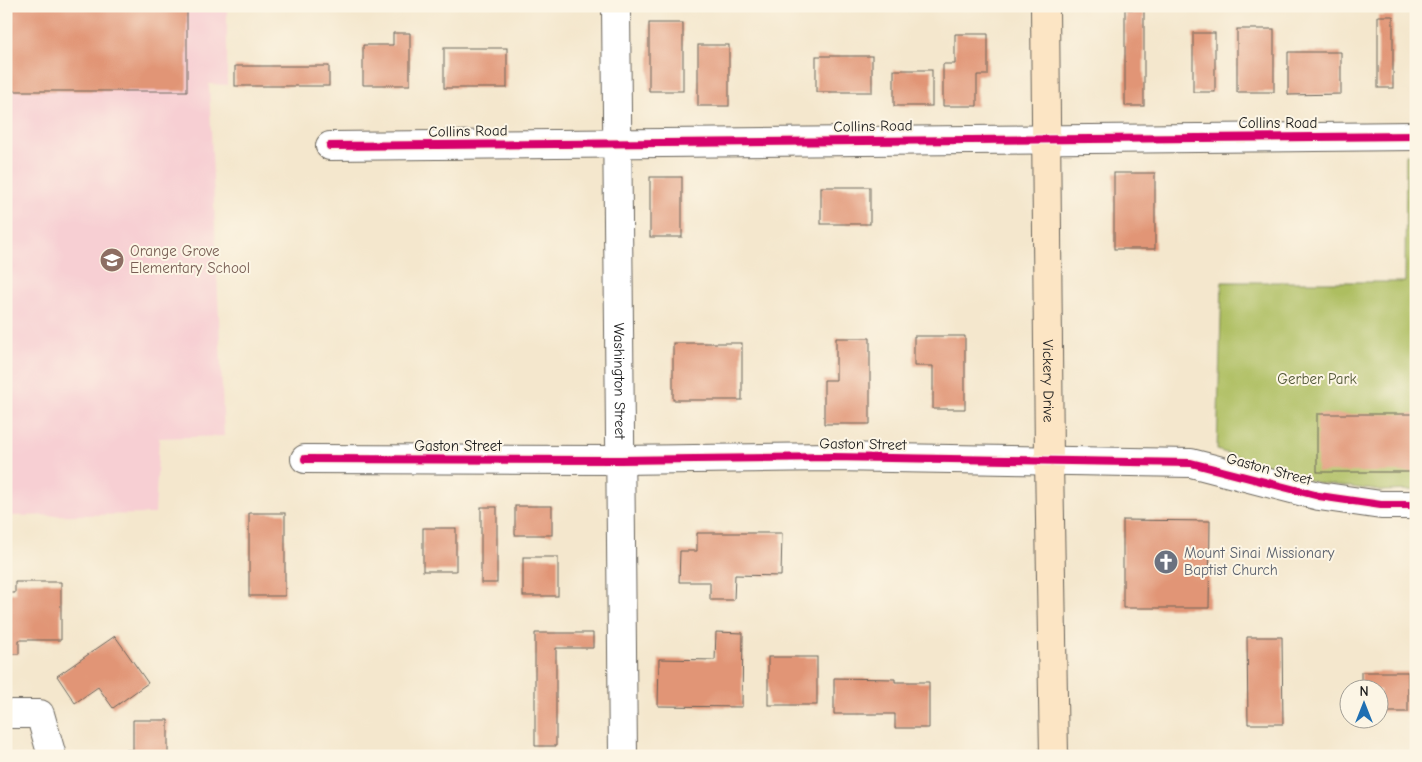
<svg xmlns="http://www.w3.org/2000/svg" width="1422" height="762" viewBox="0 0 1422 762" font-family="'Comic Neue',sans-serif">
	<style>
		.built { fill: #f7cfd3 }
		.green { fill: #adbe61; stroke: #646d3e }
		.building { fill: #e19576 }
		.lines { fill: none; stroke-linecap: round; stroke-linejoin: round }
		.street-casing { stroke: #68635a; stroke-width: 30 }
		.secondary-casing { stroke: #68635a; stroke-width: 30 }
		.street { stroke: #fff; stroke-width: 28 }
		.secondary { stroke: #fce5c4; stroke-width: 28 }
		.cycleway-casing { stroke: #fcf5e5; stroke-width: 11 }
		.cycleway { stroke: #d6006c; stroke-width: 8 }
		.labels { text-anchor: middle; stroke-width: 4; stroke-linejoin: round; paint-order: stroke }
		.street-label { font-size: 15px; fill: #1c1c1c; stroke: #fcf5e5 }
		.education-label { font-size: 15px; fill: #785e54; stroke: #fcf5e5; text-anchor: start }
		.park-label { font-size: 15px; fill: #4f5534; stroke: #fcf5e5 }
		.worship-label { font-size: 15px; fill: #5b616d; stroke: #fcf5e5; text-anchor: start }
	</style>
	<rect width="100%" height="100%" fill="#fcf5e5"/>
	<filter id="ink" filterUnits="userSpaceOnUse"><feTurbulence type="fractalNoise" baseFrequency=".02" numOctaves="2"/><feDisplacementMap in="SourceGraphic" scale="10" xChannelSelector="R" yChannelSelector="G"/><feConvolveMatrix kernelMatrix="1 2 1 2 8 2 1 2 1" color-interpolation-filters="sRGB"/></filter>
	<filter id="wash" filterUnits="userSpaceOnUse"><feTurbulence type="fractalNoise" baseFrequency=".0096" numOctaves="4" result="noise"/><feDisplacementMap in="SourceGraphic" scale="20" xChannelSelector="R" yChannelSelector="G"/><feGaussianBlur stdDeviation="1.12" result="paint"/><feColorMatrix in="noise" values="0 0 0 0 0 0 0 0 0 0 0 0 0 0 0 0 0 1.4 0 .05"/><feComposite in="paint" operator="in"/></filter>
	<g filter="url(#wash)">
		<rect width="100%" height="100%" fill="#f4e7cd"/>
		<path class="built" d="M6,6H227V85L209,84L224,436L159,438L155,514L6,516Z"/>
		<path class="green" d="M1406,154H1416V490L1382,491L1318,483L1217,450L1222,282H1405Z"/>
		<g id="blocks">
			<g class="building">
				<rect x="6" y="6" width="181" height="85"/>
				<rect x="1125" y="9" width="19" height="97"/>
				<rect x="1378" y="16" width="15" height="72"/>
				<rect x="649" y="23" width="34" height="68"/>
				<rect x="1237" y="29" width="37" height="63"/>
				<path d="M393,33H410V85H363V45H393Z"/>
				<rect x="1193" y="33" width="22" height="59"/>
				<path d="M955,34H988V75H977V106H943V64H955Z"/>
				<rect x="698" y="45" width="31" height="61"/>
				<rect x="444" y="48" width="63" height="40"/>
				<path d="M1288,52H1341V94L1288,95Z"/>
				<rect x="816" y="56" width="56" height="36"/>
				<rect x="235" y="66" width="94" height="20"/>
				<rect x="894" y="70" width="38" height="36"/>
				<rect x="1114" y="173" width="41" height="76"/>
				<rect x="650" y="177" width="32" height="60"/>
				<rect x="821" y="187" width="49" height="37"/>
				<path d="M914,336H965V409H933V366H914Z"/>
				<path d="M836,338H870V424H824V380H836Z"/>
				<rect x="673" y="343" width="69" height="57"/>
				<rect x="1317" y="414" width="99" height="58"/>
				<rect x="515" y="506" width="37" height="29"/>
				<rect x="481" y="507" width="16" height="76"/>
				<rect x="249" y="513" width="36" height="83"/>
				<path d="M1123,520L1210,521L1209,608H1123Z"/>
				<rect x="423" y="528" width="33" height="43"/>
				<path d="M697,533H782L781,576L735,575L734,600H710V582H679L680,551H697Z"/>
				<rect x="523" y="557" width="35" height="39"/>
				<path d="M15,582H61V640H19V654H6V593H15Z"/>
				<path d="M716,632L743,633L742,707L658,706L659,659L715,660Z"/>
				<path d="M535,633H593V648H556V746H535Z"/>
				<path d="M115,636L148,683L113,708L98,687L75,703L57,676Z"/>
				<path d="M1247,637H1282L1283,724H1248Z"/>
				<rect x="768" y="657" width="49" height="48"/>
				<path d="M1361,672H1408V712H1380V690H1361Z"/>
				<path d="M834,678L895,679V682H929V728H895V714H834Z"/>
				<path d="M133,720H168V756H124V750H133Z"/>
			</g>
		</g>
	</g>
	<g filter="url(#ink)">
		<use href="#blocks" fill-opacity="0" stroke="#68635a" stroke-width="1"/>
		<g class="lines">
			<defs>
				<g id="street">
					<path id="s1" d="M616,6L623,756"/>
					<path d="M330,146L1416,136"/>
					<path d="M305,459L620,460L832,457L1191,463L1319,496L1381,505H1416"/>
					<path d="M6,714H40L52,756"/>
				</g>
				<g id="secondary">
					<path id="s2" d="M1045,6L1049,460L1054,756"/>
				</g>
			</defs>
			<use href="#street" class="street-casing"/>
			<use href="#secondary" class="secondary-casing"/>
			<use href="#street" class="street"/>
			<use href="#secondary" class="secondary"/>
			<defs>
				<g id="cycleway">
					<path d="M330,146L1416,136"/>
					<path d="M305,459L620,460L832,457L1191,463L1319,496L1381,505H1416"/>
				</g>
			</defs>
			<use href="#cycleway" class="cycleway-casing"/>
			<use href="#cycleway" class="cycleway"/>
		</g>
	</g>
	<defs>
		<symbol id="school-disc" viewBox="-11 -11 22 22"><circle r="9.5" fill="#8d6e63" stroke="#fcf5e5"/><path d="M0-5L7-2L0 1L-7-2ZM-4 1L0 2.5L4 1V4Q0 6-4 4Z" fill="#fff"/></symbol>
		<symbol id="church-disc" viewBox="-11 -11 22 22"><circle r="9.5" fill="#6b7280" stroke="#fcf5e5"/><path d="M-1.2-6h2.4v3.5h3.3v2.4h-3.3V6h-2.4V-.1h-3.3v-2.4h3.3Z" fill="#fff"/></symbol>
	</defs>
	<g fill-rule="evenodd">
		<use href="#school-disc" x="98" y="246" width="28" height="28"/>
		<use href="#church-disc" x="1152" y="548" width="28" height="28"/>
	</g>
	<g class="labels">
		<g class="street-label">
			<text x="1278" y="128">Collins Road</text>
			<text transform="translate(873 126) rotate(-1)" y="5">Collins Road</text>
			<text transform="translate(468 131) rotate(-1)" y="5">Collins Road</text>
			<text dy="5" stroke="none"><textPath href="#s1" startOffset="375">Washington Street</textPath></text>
			<text dy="5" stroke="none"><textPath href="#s2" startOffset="375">Vickery Drive</textPath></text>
			<text transform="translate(863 444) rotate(1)" y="5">Gaston Street</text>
			<text x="458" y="451">Gaston Street</text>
			<text transform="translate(1269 469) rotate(15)" y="5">Gaston Street</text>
		</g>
		<g class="education-label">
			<text x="130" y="256">Orange Grove<tspan x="130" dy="17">Elementary School</tspan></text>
		</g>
		<g class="park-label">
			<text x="1317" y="384">Gerber Park</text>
		</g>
		<g class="worship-label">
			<text x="1184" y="558">Mount Sinai Missionary<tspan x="1184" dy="17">Baptist Church</tspan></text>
		</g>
	</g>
	<rect width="1422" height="762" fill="none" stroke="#fcf5e5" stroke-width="25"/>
	<g transform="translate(1364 704)"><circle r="24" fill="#fcf5e5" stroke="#a29e95"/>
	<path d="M0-4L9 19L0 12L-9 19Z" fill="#1f6fb2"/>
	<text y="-8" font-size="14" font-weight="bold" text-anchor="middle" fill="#1c1c1c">N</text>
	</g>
</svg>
